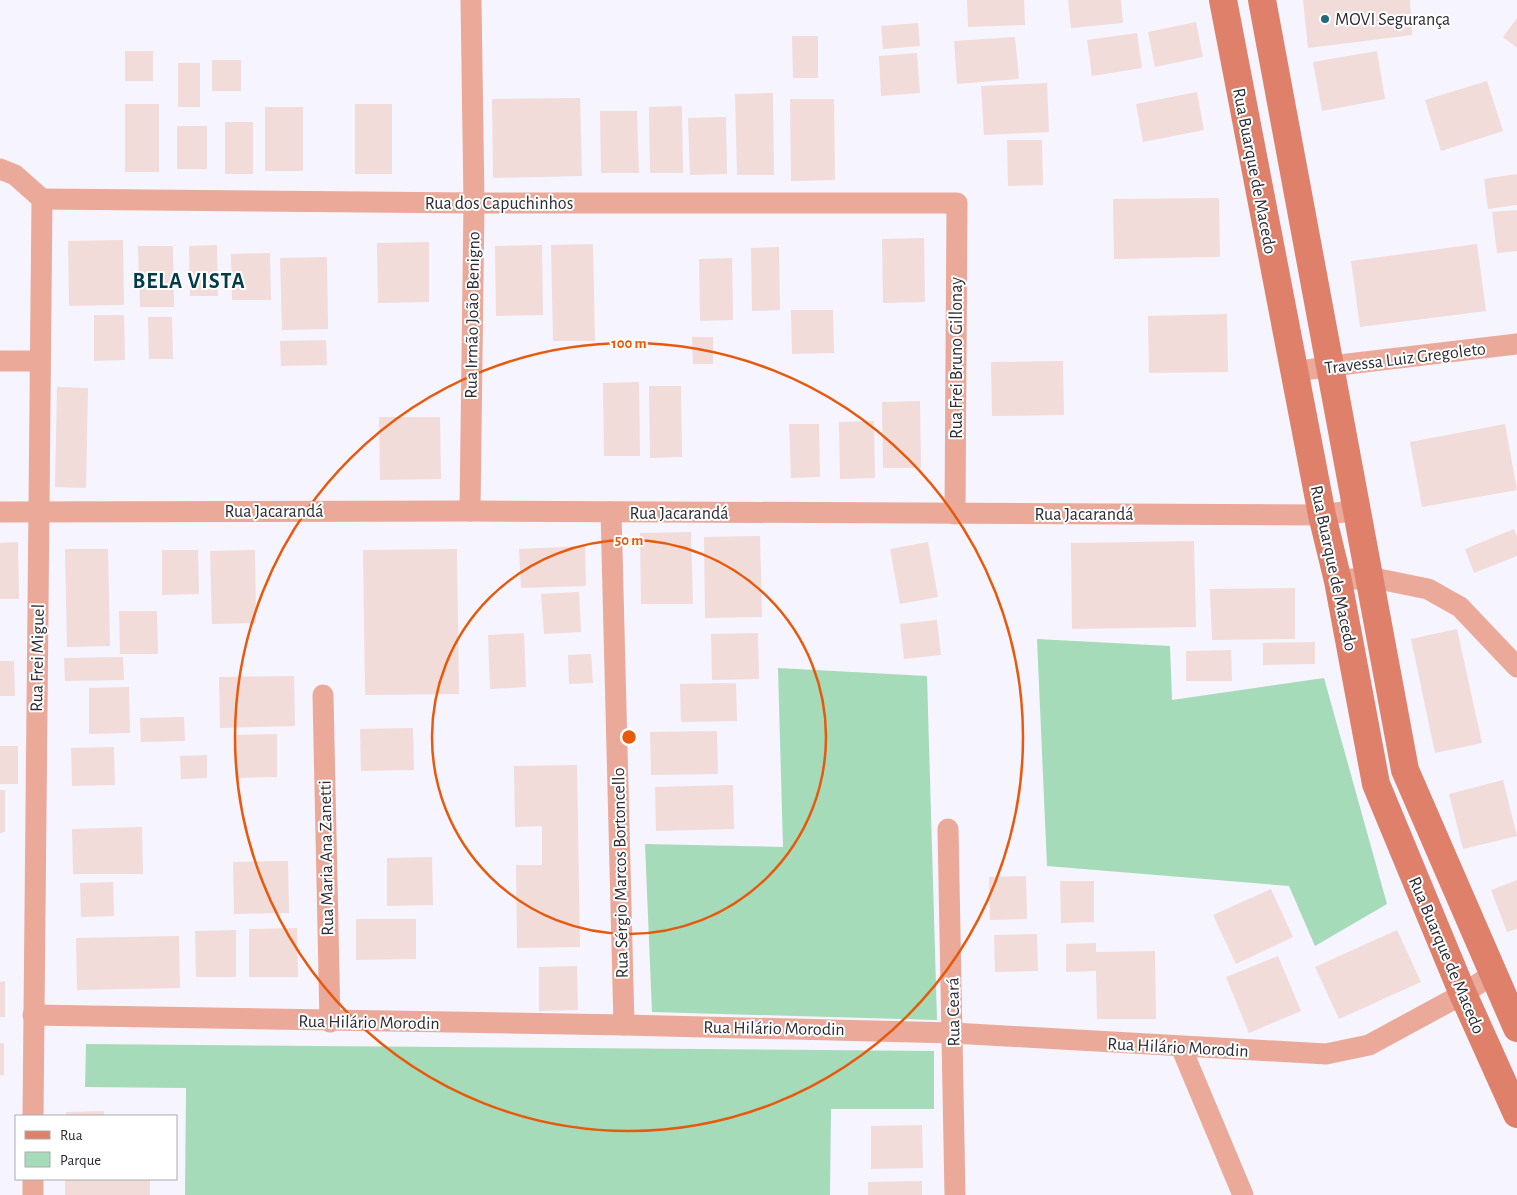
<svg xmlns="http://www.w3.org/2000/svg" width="1517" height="1195" viewBox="0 0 1517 1195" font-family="'Alegreya Sans',sans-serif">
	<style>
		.green { fill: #a5dbb9 }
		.building { fill: #f1dcd9 }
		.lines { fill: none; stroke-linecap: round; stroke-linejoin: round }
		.street { stroke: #eaa999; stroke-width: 21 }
		.secondary { stroke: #df806b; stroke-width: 28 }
		.ring { fill: none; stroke: #e8590c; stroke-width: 2.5 }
		.poi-dot { fill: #26687b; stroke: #fff; stroke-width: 2 }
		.labels { text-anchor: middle; stroke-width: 4; stroke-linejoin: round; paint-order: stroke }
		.poi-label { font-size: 18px; fill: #2c2b34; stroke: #fff; text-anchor: start }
		.street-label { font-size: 18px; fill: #2c2b34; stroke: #fff }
		.district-label { font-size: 22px; font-weight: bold; letter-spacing: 1px; fill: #003c4b; stroke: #fff }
		.centre { fill: #e8590c; stroke: #fff; stroke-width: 2.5 }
		.ring-label { font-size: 15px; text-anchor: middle; font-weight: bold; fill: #e8590c; stroke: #fff; stroke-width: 4; stroke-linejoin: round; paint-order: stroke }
	</style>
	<rect width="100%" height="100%" fill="#f6f4fe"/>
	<g class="green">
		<path d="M1037,639L1170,646L1172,700L1324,678L1387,904L1315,946L1289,886L1047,866Z"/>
		<path d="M778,668L927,676L937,1020L652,1012L645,844L783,847Z"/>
		<path d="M86,1044L934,1051V1109H831L830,1195H185L186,1088L85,1087Z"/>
	</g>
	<g class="building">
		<path d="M967,0H1024L1025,25L968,27Z"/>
		<path d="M1068,0H1121L1123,23L1071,28Z"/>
		<path d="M1303,0H1410L1412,35L1308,48Z"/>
		<path d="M1517,18V48L1503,37Z"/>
		<path d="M1196,22L1203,57L1155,67L1148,32Z"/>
		<path d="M918,23L920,46L883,49L881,26Z"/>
		<path d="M1137,33L1142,68L1092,76L1087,40Z"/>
		<path d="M792,36H818V78H793Z"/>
		<path d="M1015,37L1019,79L957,84L954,41Z"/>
		<rect x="125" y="51" width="28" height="30"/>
		<path d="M1377,51L1385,99L1322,111L1313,62Z"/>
		<path d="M917,53L920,93L881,96L879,56Z"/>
		<rect x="212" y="60" width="29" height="31"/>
		<rect x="178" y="63" width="22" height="44"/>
		<path d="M1487,81L1503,131L1441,151L1425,100Z"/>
		<path d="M1047,83L1049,132L984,135L981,86Z"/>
		<path d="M1197,92L1204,130L1143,142L1136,104Z"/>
		<path d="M773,93L774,175H737L735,94Z"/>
		<path d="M580,98L582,176L493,178L492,99Z"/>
		<path d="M790,99H834L835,180L791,181Z"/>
		<rect x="125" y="104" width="34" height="68"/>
		<rect x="355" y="104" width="37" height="70"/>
		<path d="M682,106L683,173H650L649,107Z"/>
		<rect x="265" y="107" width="38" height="64"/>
		<path d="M600,111H637L639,173H601Z"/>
		<path d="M726,117L727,174L690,175L688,118Z"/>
		<rect x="225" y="122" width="28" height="52"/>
		<rect x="177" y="126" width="30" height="43"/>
		<path d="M1007,140H1042L1043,185L1008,186Z"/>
		<path d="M1517,174V205L1488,209L1484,179Z"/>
		<path d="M1219,198L1220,257L1114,259L1113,199Z"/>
		<path d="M1517,210V251L1497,253L1492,212Z"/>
		<path d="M924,238L925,302L883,303L882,239Z"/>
		<path d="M123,240L124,305L69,306L68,241Z"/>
		<path d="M429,242V302L378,303L377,243Z"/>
		<path d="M593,244L595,341H553L551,245Z"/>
		<path d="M1477,244L1486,311L1360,327L1351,261Z"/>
		<path d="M217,245L218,296H190L189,246Z"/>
		<path d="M542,245L543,315L496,316L495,246Z"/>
		<path d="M138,246H173L174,307H140Z"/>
		<path d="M779,247L780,310L752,311L751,248Z"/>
		<path d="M270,253L271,300H232L231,254Z"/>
		<path d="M327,257L328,329L282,330L280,258Z"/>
		<path d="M732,258L733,320L700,321L699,259Z"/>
		<path d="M791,310H833L834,353L792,354Z"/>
		<path d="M1227,314L1228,372L1149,373L1148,316Z"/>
		<path d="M94,315H124L125,360L94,361Z"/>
		<path d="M148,317H172L173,359H149Z"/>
		<path d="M692,337H713V364H693Z"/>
		<path d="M326,340L327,365L281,366L280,341Z"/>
		<path d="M1063,361L1064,415L992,416L991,362Z"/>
		<path d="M639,382L640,456H604L603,383Z"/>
		<path d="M649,386H681L682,457L650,458Z"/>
		<path d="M57,387L88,388L86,488L55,487Z"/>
		<path d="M920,401L921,468H883L882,402Z"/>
		<path d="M379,417H440L441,479L380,480Z"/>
		<path d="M874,421L875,478L840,479L839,422Z"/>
		<path d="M789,424H819L820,477L791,478Z"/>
		<path d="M1505,424L1517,490L1422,507L1410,442Z"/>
		<path d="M1514,529L1517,536V556L1474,573L1465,549Z"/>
		<path d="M691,532L693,604H641L640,533Z"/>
		<path d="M760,536L762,617L705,618L704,537Z"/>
		<path d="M1194,541L1196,627L1072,629L1071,543Z"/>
		<path d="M18,542L19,599H0V543Z"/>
		<path d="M928,542L938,597L900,604L890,549Z"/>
		<path d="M585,546L586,586L521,588L519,549Z"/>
		<path d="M65,549H108L110,646L67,647Z"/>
		<path d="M457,549L459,694L365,695L363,550Z"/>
		<path d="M162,550H198L199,594L162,595Z"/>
		<path d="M255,550L256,623L212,624L210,551Z"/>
		<path d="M1295,588V639L1212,640L1210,589Z"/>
		<path d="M579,592L581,632L544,634L541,594Z"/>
		<path d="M119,611H157L158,654H120Z"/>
		<path d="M937,620L941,655L904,659L900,624Z"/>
		<path d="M1457,629L1482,743L1435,753L1411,639Z"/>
		<path d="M524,633L526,687L490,689L488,635Z"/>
		<path d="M758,633L759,679L712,680L711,634Z"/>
		<path d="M1315,642V664L1263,665V643Z"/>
		<path d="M1231,650L1232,681H1186V651Z"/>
		<path d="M591,654L593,683L569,684L568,655Z"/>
		<path d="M123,657L124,680L65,681L64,658Z"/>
		<path d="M0,661H14L15,696H0Z"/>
		<path d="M294,676L295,726L220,728L219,677Z"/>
		<path d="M736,683L737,721L681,722L680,684Z"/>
		<path d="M129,687L130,733L89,734V688Z"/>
		<path d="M184,717L185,741L141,742L140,718Z"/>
		<path d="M413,728L414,770L361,771L360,729Z"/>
		<path d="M717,731L718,774L651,775L650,732Z"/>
		<path d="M277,734V777L236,778L235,735Z"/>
		<rect x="0" y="746" width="18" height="38"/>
		<path d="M114,747L115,785L72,786L71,748Z"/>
		<path d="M207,755V778L181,779L180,756Z"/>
		<path d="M577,765L580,947L517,948L516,865H542V826L515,827L514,766Z"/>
		<path d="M1503,780L1517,836L1463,849L1449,794Z"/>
		<path d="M733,785L734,829L656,831L655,787Z"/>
		<path d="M0,790H5V832L0,833Z"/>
		<path d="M142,827L143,874H73L72,829Z"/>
		<path d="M432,857L433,905L387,906V858Z"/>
		<path d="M288,861L289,913L234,914L233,862Z"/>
		<path d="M1026,876L1027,919L990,920L989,877Z"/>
		<path d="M1517,880V929L1507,932L1491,890Z"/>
		<path d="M1060,881H1094V922L1061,923Z"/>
		<path d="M113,882L114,916L81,917L80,883Z"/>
		<path d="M1271,889L1293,937L1236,964L1213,915Z"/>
		<path d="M356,919H416V959L356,960Z"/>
		<path d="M297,928L298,977H249V929Z"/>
		<path d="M236,930V977H196L195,931Z"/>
		<path d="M1397,930L1421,982L1339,1019L1315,967Z"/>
		<path d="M1037,934L1038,971L995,972L994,935Z"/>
		<path d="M179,936L180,988L77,990L76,938Z"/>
		<path d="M1096,943V952L1155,951L1156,1019H1097L1096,971L1066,972V944Z"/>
		<path d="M1278,956L1301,1011L1249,1033L1226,977Z"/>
		<path d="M577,966L578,1010L539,1011V967Z"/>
		<path d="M5,981V1017H0V982Z"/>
		<rect x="0" y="1043" width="4" height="32"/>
		<path d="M104,1111V1116H66V1112Z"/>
		<path d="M922,1125L923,1168L871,1169V1126Z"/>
		<rect x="65" y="1179" width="85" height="16"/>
		<path d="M922,1181V1195H868V1182Z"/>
	</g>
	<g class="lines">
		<g class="street">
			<path d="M0,169L15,175L42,199"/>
			<path d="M42,199L474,203H957L955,514"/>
			<path d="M0,361H40"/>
			<path d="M1294,372L1331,366L1517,344"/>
			<path d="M470,511L474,203L471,0"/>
			<path d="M0,512L470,511L1322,515L1357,510"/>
			<path d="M611,512L624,1025"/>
			<path d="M1338,581L1369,577L1428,589L1460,607L1517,667"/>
			<path d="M323,695L330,1022"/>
			<path d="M948,829L955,1195"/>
			<path d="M33,1015L624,1025L953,1033L1326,1054L1369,1045L1463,994L1493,974"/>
			<path d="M1181,1047L1243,1195"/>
			<path d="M33,1116L42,199"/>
			<path d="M33,1195V1179"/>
		</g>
		<g class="secondary">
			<path d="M1223,0L1322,515L1338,581L1376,784L1463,994L1517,1114"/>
			<path d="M1262,0L1405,770L1517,1028"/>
		</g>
	</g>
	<g class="ring">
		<circle cx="629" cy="737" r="197"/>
		<circle cx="629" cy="737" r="394"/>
	</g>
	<circle class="poi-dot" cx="1325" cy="19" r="5"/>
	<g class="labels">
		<g class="poi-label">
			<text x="1335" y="25">MOVI Segurança</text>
		</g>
		<g class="street-label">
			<text transform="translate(1255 171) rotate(79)" y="6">Rua Buarque de Macedo</text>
			<text x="499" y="209">Rua dos Capuchinhos</text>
			<text transform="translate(472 315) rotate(-89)" y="6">Rua Irmão João Benigno</text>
			<text transform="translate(956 358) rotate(-90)" y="6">Rua Frei Bruno Gillonay</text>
			<text transform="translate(1405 358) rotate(-7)" y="6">Travessa Luiz Gregoleto</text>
			<text x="274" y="517">Rua Jacarandá</text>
			<text x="679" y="519">Rua Jacarandá</text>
			<text x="1084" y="520">Rua Jacarandá</text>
			<text transform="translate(1334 568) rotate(78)" y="6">Rua Buarque de Macedo</text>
			<text transform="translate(37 658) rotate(-89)" y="6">Rua Frei Miguel</text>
			<text transform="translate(326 858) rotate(-91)" y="6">Rua Maria Ana Zanetti</text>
			<text transform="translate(620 873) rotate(-91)" y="6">Rua Sérgio Marcos Bortoncello</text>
			<text transform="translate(1447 955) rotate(67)" y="6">Rua Buarque de Macedo</text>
			<text transform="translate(953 1012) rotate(-91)" y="6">Rua Ceará</text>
			<text transform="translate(369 1022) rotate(1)" y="6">Rua Hilário Morodin</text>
			<text transform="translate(774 1028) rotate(1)" y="6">Rua Hilário Morodin</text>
			<text transform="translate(1178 1047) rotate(3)" y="6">Rua Hilário Morodin</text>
		</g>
		<g class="district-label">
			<text x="189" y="288">BELA VISTA</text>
		</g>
	</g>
	<circle cx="629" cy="737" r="8" class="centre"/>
	<g class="ring-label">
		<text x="629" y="348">100 m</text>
		<text x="629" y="545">50 m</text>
	</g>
	<rect x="15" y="1115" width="162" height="65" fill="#ffffff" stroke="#abaaae"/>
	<rect x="25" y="1131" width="25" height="8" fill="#df806b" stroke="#abaaae"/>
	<text x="60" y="1140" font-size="15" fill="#2c2b34">Rua</text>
	<rect x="25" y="1152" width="25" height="15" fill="#a5dbb9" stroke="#abaaae"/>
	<text x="60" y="1165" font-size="15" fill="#2c2b34">Parque</text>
</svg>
